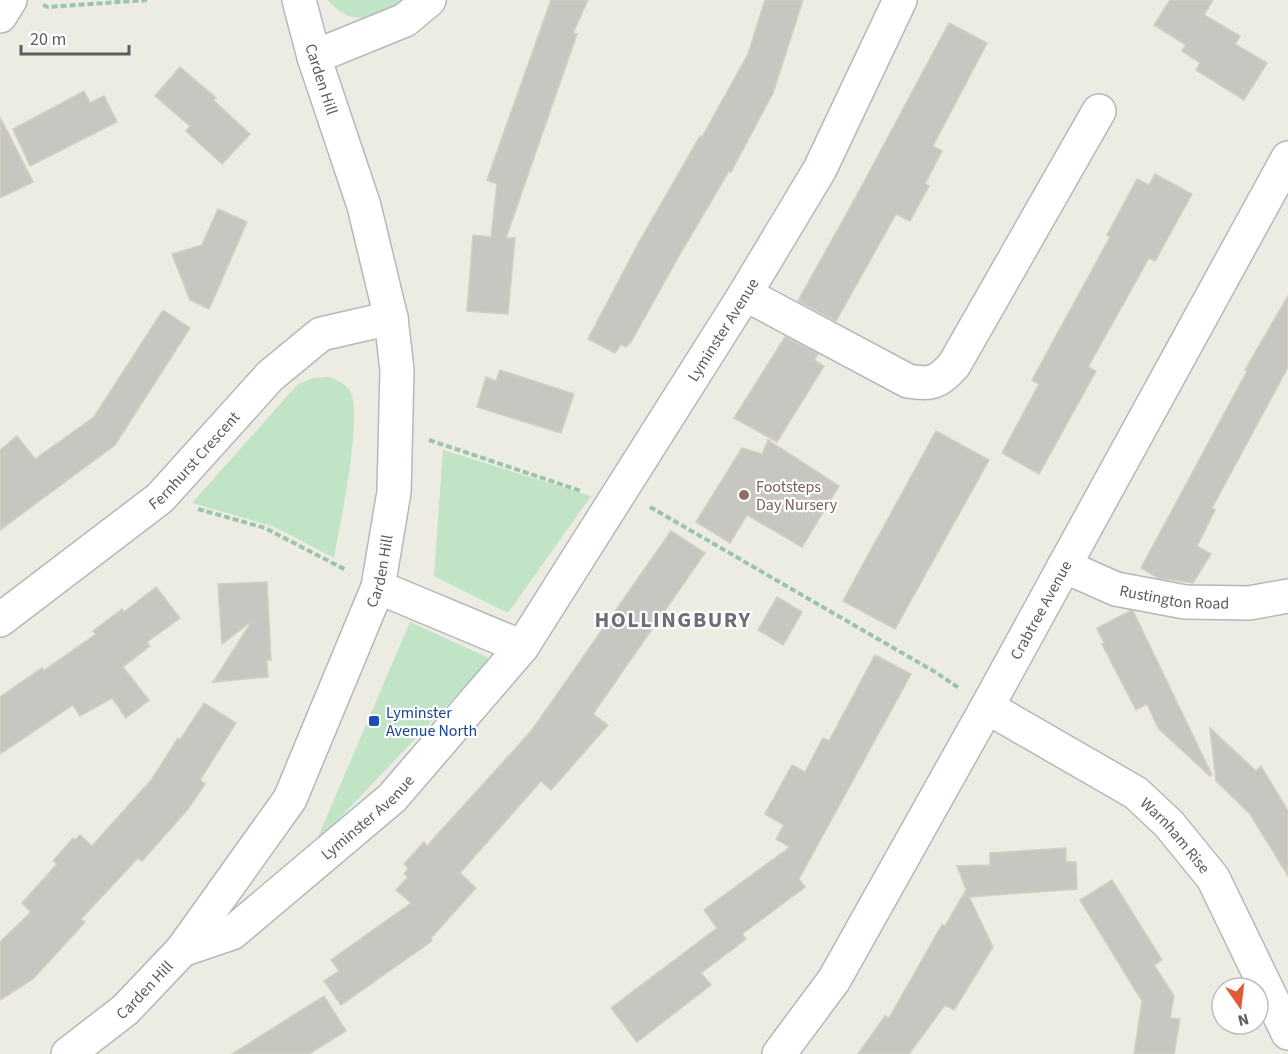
<svg xmlns="http://www.w3.org/2000/svg" width="1288" height="1054" viewBox="0 0 1288 1054" font-family="'Source Sans 3',sans-serif">
	<style>
		.green { fill: #c0e4c5 }
		.building { fill: #c8c6c0; stroke: #d2cfc1; stroke-width: 1.5 }
		.lines { fill: none; stroke-linecap: round; stroke-linejoin: round }
		.minor-casing { stroke: #b5b7bd; stroke-width: 36 }
		.path { stroke: #9ac4ac; stroke-width: 4; stroke-dasharray: 6 3; stroke-linecap: butt }
		.minor { stroke: #fff; stroke-width: 33 }
		.education-dot { fill: #8d6e63; stroke: #fff; stroke-width: 2 }
		.transit-dot { fill: #1a4fb4; stroke: #fff; stroke-width: 2 }
		.labels { text-anchor: middle; stroke-width: 4.5; stroke-linejoin: round; paint-order: stroke }
		.street-label { font-size: 16px; fill: #5b5d63; stroke: #fff }
		.education-label { font-size: 16px; fill: #785e54; stroke: #fff; text-anchor: start }
		.transit-label { font-size: 16px; fill: #164399; stroke: #fff; text-anchor: start }
		.district-label { font-size: 22px; font-weight: bold; letter-spacing: 1.5px; fill: #6c6f75; stroke: #fff }
	</style>
	<rect width="100%" height="100%" fill="#edece3"/>
	<g class="green">
		<path d="M327,0H402C387,11 361,25 343,13C337,10 332,4 327,0Z"/>
		<path d="M329,377C336,380 344,383 349,389C365,410 339,528 334,558L275,527L192,503L298,384L314,378Z"/>
		<path d="M443,450L591,496L508,613L434,576Z"/>
		<path d="M410,622L491,659L315,844Z"/>
	</g>
	<g class="building">
		<path d="M551,0H588L573,33L577,34L506,238H515L508,314L467,311L473,235L491,237L497,184L487,180Z"/>
		<path d="M765,0H803L773,93L731,172L729,171L680,254L631,342L626,347L621,344L615,353L588,339L638,244L700,136L702,137L748,54Z"/>
		<path d="M1170,0H1213L1204,15L1240,36L1235,44L1267,63L1244,100L1196,70L1200,63L1182,51L1186,45L1154,25Z"/>
		<path d="M949,23L987,43L933,146L942,151L925,184L929,186L910,221L896,214L836,321L798,301L858,193Z"/>
		<path d="M180,67L216,98L213,100L250,134L222,164L186,131L190,126L155,96Z"/>
		<path d="M84,91L90,103L104,96L117,122L30,166L13,129Z"/>
		<path d="M0,117L33,182L0,198Z"/>
		<path d="M1155,174L1192,194L1155,261L1149,258L1088,367L1096,371L1039,474L1002,453L1039,384L1032,380L1110,237L1107,235L1137,179L1149,185Z"/>
		<path d="M218,209L247,222L209,309L190,300L172,254L202,245Z"/>
		<path d="M1288,296V367L1212,508L1215,510L1197,546L1211,554L1193,583L1158,578L1141,568L1247,371L1245,370Z"/>
		<path d="M163,310L190,328L115,445L0,530V450L17,436L35,459L94,417Z"/>
		<path d="M785,337L818,354L814,360L824,366L777,442L734,418Z"/>
		<path d="M500,370L574,394L561,433L477,407L486,377L496,381Z"/>
		<path d="M936,431L989,460L895,629L843,601Z"/>
		<path d="M768,440L839,486L802,547L747,515L730,543L696,522L742,448L762,454Z"/>
		<path d="M671,531L705,553L593,714L608,725L551,790L541,781L460,873L476,888L431,938L432,941L341,1005L324,981L339,971L331,960L411,903L396,890L408,877L404,874L408,868L404,864L424,842L427,846L532,730Z"/>
		<path d="M267,582L271,660H267L268,677L213,682L252,621L222,644L218,584Z"/>
		<path d="M156,587L180,618L147,642L150,646L123,667L149,700L126,718L112,698L80,716L73,705L0,754V697L42,668L43,671L96,634L93,631L122,609L124,612Z"/>
		<path d="M777,597L802,612L783,645L758,630Z"/>
		<path d="M1130,611H1133L1212,775L1210,776L1158,728L1147,704L1136,710L1102,644L1104,643L1097,628Z"/>
		<path d="M875,655L911,674L799,879L805,887L742,934L746,939L701,973L711,985L637,1042L611,1008L717,928L704,910L790,847L776,839L784,825L765,814L792,765L805,772L823,738L829,741Z"/>
		<path d="M204,703L236,723L200,780L205,784L188,809L142,861L138,858L81,919L85,922L33,979L0,1000V942L31,912L22,903L57,864L53,861L73,838L75,840L80,835L92,846L152,779L178,738L180,740Z"/>
		<path d="M1210,728L1256,771L1261,766L1288,811V876L1250,814L1216,781Z"/>
		<path d="M1066,848V862H1076L1077,889L969,897L993,947L954,1010L945,1005L909,1054H858L885,1016L889,1018L942,925L945,926L966,890L957,866L990,865V853Z"/>
		<path d="M1112,880L1162,960L1154,965L1174,996L1170,1018L1180,1019L1174,1054H1134L1142,1001L1080,900Z"/>
		<path d="M324,996L346,1031L309,1054H232Z"/>
	</g>
	<g class="lines">
		<defs>
			<g id="minor">
				<path d="M0,16L10,0"/>
				<path d="M314,57L405,20L429,0"/>
				<path d="M745,294L908,381C931,385 938,383 954,365L1099,111"/>
				<path id="s1" d="M1064,566L1116,589L1185,602L1249,603L1288,596"/>
				<path d="M378,587L522,647"/>
				<path id="s2" d="M0,620L160,498L270,376L321,334L391,318"/>
				<path id="s3" d="M987,707L1136,793L1169,824L1213,878L1288,1033"/>
				<path id="s4" d="M182,950L232,933L392,798L522,647L745,294L820,169L900,0"/>
				<path id="s5" d="M68,1054L125,1010L182,950L290,799L378,587L394,492L397,370L391,318L364,206L314,57L299,0"/>
				<path id="s6" d="M779,1054L834,980L987,707L1288,158"/>
			</g>
		</defs>
		<use href="#minor" class="minor-casing"/>
		<g class="path">
			<path d="M43,5L48,7L147,0"/>
			<path d="M429,440L581,491"/>
			<path d="M650,507L935,672L959,688"/>
			<path d="M198,509L265,528L346,570"/>
		</g>
		<use href="#minor" class="minor"/>
	</g>
	<circle class="education-dot" cx="744" cy="495" r="6"/>
	<rect class="transit-dot" x="368" y="715" width="12" height="12" rx="3"/>
	<g class="labels">
		<g class="street-label">
			<text transform="translate(322 79) rotate(72)" y="6">Carden Hill</text>
			<text dy="6" stroke="none"><textPath href="#s4" startOffset="837">Lyminster Avenue</textPath></text>
			<text dy="6" stroke="none"><textPath href="#s2" startOffset="252">Fernhurst Crescent</textPath></text>
			<text dy="6" stroke="none"><textPath href="#s5" startOffset="586">Carden Hill</textPath></text>
			<text dy="6" stroke="none"><textPath href="#s1" startOffset="116">Rustington Road</textPath></text>
			<text dy="6" stroke="none"><textPath href="#s6" startOffset="516">Crabtree Avenue</textPath></text>
			<text dy="6" stroke="none"><textPath href="#s4" startOffset="231">Lyminster Avenue</textPath></text>
			<text dy="6" stroke="none"><textPath href="#s3" startOffset="230">Warnham Rise</textPath></text>
			<text dy="6" stroke="none"><textPath href="#s5" startOffset="100">Carden Hill</textPath></text>
		</g>
		<g class="education-label">
			<text x="756" y="492">Footsteps<tspan x="756" dy="18">Day Nursery</tspan></text>
		</g>
		<g class="transit-label">
			<text x="386" y="718">Lyminster<tspan x="386" dy="18">Avenue North</tspan></text>
		</g>
		<g class="district-label">
			<text x="673" y="627">HOLLINGBURY</text>
		</g>
	</g>
	<g transform="translate(1240 1006) rotate(166)"><circle r="28" fill="#ffffff" stroke="#bdbec1" stroke-width="1.5"/>
	<path d="M0-4.5L10 22L0 15L-10 22Z" fill="#e25a34"/>
	<text y="-9" font-size="16" font-weight="bold" text-anchor="middle" fill="#5b5d63">N</text>
	</g>
	<path d="M21 45v9h108v-9" fill="none" stroke="#5b5d63" stroke-width="3"/>
	<text x="30" y="45" font-size="18" fill="#5b5d63" stroke="#ffffff" stroke-width="4.5" paint-order="stroke">20 m</text>
</svg>
